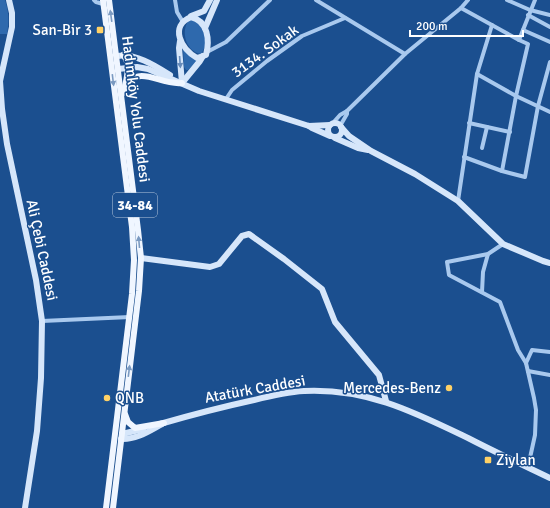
<svg xmlns="http://www.w3.org/2000/svg" width="550" height="508" viewBox="0 0 550 508" font-family="Signika,sans-serif">
	<style>
		.green { fill: #2e69ad }
		.lines { fill: none; stroke-linecap: round; stroke-linejoin: round }
		.street { stroke: #a9c9ee; stroke-width: 4 }
		.secondary { stroke: #d6e6fa; stroke-width: 6 }
		.primary { stroke: #f0f6ff; stroke-width: 6 }
		.oneway { fill: #7b9ac1 }
		.oneway2 { fill: #668bba }
		.poi-dot { fill: #ffd166; stroke: #1b4f8f; stroke-width: 1.5 }
		.labels { text-anchor: middle; stroke-width: 3; stroke-linejoin: round; paint-order: stroke }
		.shield { fill: #1b4f8f; stroke: #bbcadd; stroke-width: 1 }
		.shield-label { font-size: 14px; font-weight: bold; fill: #fff }
		.poi-label { font-size: 15px; fill: #fff; stroke: #1b4f8f; text-anchor: end }
		.street-label { font-size: 15px; fill: #fff; stroke: #1b4f8f }
	</style>
	<rect width="100%" height="100%" fill="#1b4f8f"/>
	<g class="green">
		<path d="M0,0H5C9,12 9,22 7,34H0Z"/>
		<path d="M193,19L199,22C204,31 209,44 201,54C186,52 180,31 189,20Z"/>
		<path d="M183,49L199,60L188,70H186L184,67Z"/>
	</g>
	<g class="lines">
		<g class="street">
			<path d="M94,0L96,2L103,4"/>
			<path d="M175,0L177,12L183,22"/>
			<path d="M316,0L405,54"/>
			<path d="M507,0L530,10L550,15"/>
			<path d="M461,8L519,40L535,0"/>
			<path d="M528,15L550,27"/>
			<path d="M523,30L550,42"/>
			<path d="M207,52L226,42L270,0"/>
			<path d="M477,74L516,96L550,112"/>
			<path d="M226,99L232,90L267,61L302,36L345,18"/>
			<path d="M469,123L510,132"/>
			<path d="M332,124L340,115L347,111L405,54L461,8L468,0"/>
			<path d="M340,126L347,114V111"/>
			<path d="M482,148L487,127"/>
			<path d="M464,157L502,171L525,177L538,106L550,62"/>
			<path d="M502,171L516,96L528,44L519,40"/>
			<path d="M458,201L477,74L492,25"/>
			<path d="M503,244L488,254L447,262L449,275L500,302L518,350L526,363L534,398L536,410L535,435L528,467"/>
			<path d="M482,292L483,272L488,254"/>
			<path d="M42,321L130,317"/>
			<path d="M526,363L532,350L550,352"/>
			<path d="M528,371L550,375"/>
		</g>
		<g class="secondary">
			<path d="M9,0L12,13V27L0,81L2,109L7,144L36,280L42,321L41,378L37,431L25,508"/>
			<path d="M191,16L204,11L210,0"/>
			<path d="M191,17C208,21 210,40 206,55L197,58C181,49 169,26 191,17Z"/>
			<path d="M205,28L217,0"/>
			<path d="M180,41L179,48L182,83"/>
			<path d="M117,56C135,53 154,65 170,75"/>
			<path d="M118,69L137,67L148,69L199,91L309,126L330,125"/>
			<path d="M182,83L200,61L203,56"/>
			<circle cx="335" cy="130" r="7"/>
			<path d="M309,126L312,128L330,136"/>
			<path d="M341,127L349,136L371,151L415,174L458,201L503,244L543,261L550,263"/>
			<path d="M335,138L358,148L368,150"/>
			<path d="M141,258L210,267L219,264L242,236L249,234L284,259L322,289L335,322L379,375L386,401"/>
			<path d="M160,424C191,415 222,407 254,400C270,396 287,392 304,391C367,388 414,412 468,438C495,452 523,465 550,478"/>
			<path d="M122,434L143,429"/>
			<path d="M121,439C136,440 149,431 162,424"/>
		</g>
		<g class="primary">
			<path d="M103,0L132,227L134,260L132,294L106,508"/>
			<path d="M109,0L138,230L141,258L139,291L113,508"/>
			<path d="M123,55C131,63 127,77 125,86"/>
			<path d="M122,94C137,59 157,86 182,83"/>
			<path d="M125,414L128,422L135,428L164,423"/>
		</g>
	</g>
	<defs><path id="oneway-solid" d="M-6-.8H1V-3.2L6.5 0L1 3.2V.8H-6Z"/></defs>
	<g class="oneway">
		<use href="#oneway-solid" transform="translate(111 16) rotate(-98)"/>
		<use href="#oneway-solid" transform="translate(113 80) rotate(83)"/>
		<use href="#oneway-solid" transform="translate(139 242) rotate(-95)"/>
		<use href="#oneway-solid" transform="translate(129 371) rotate(-83)"/>
	</g>
	<use class="oneway2" href="#oneway-solid" transform="translate(180 62) rotate(86)"/>
	<g class="poi-dot">
		<rect x="96" y="26" width="8" height="8" rx="2"/>
		<circle cx="449" cy="388" r="4"/>
		<circle cx="107" cy="398" r="4"/>
		<rect x="484" y="456" width="8" height="8" rx="2"/>
	</g>
	<g class="labels">
		<rect class="shield" x="113" y="193" width="44" height="24" rx="3"/>
		<g class="shield-label">
			<text x="135" y="210">34-84</text>
		</g>
		<g class="poi-label">
			<text x="92" y="35">San-Bir 3</text>
			<text x="441" y="393">Mercedes-Benz</text>
			<text x="115" y="403" text-anchor="start">QNB</text>
			<text x="496" y="465" text-anchor="start">Ziylan</text>
		</g>
		<g class="street-label">
			<text transform="translate(265 51) rotate(-36)" y="5">3134. Sokak</text>
			<text transform="translate(136 109) rotate(83)" y="5">Hadımköy Yolu Caddesi</text>
			<text transform="translate(42 250) rotate(78)" y="5">Ali Çebi Caddesi</text>
			<text transform="translate(255 389) rotate(-10)" y="5">Atatürk Caddesi</text>
		</g>
	</g>
	<path d="M410 30v6h113v-6" fill="none" stroke="#ffffff" stroke-width="2"/>
	<text x="416" y="30" font-size="12" fill="#ffffff" stroke="#1b4f8f" stroke-width="3" paint-order="stroke">200 m</text>
</svg>
